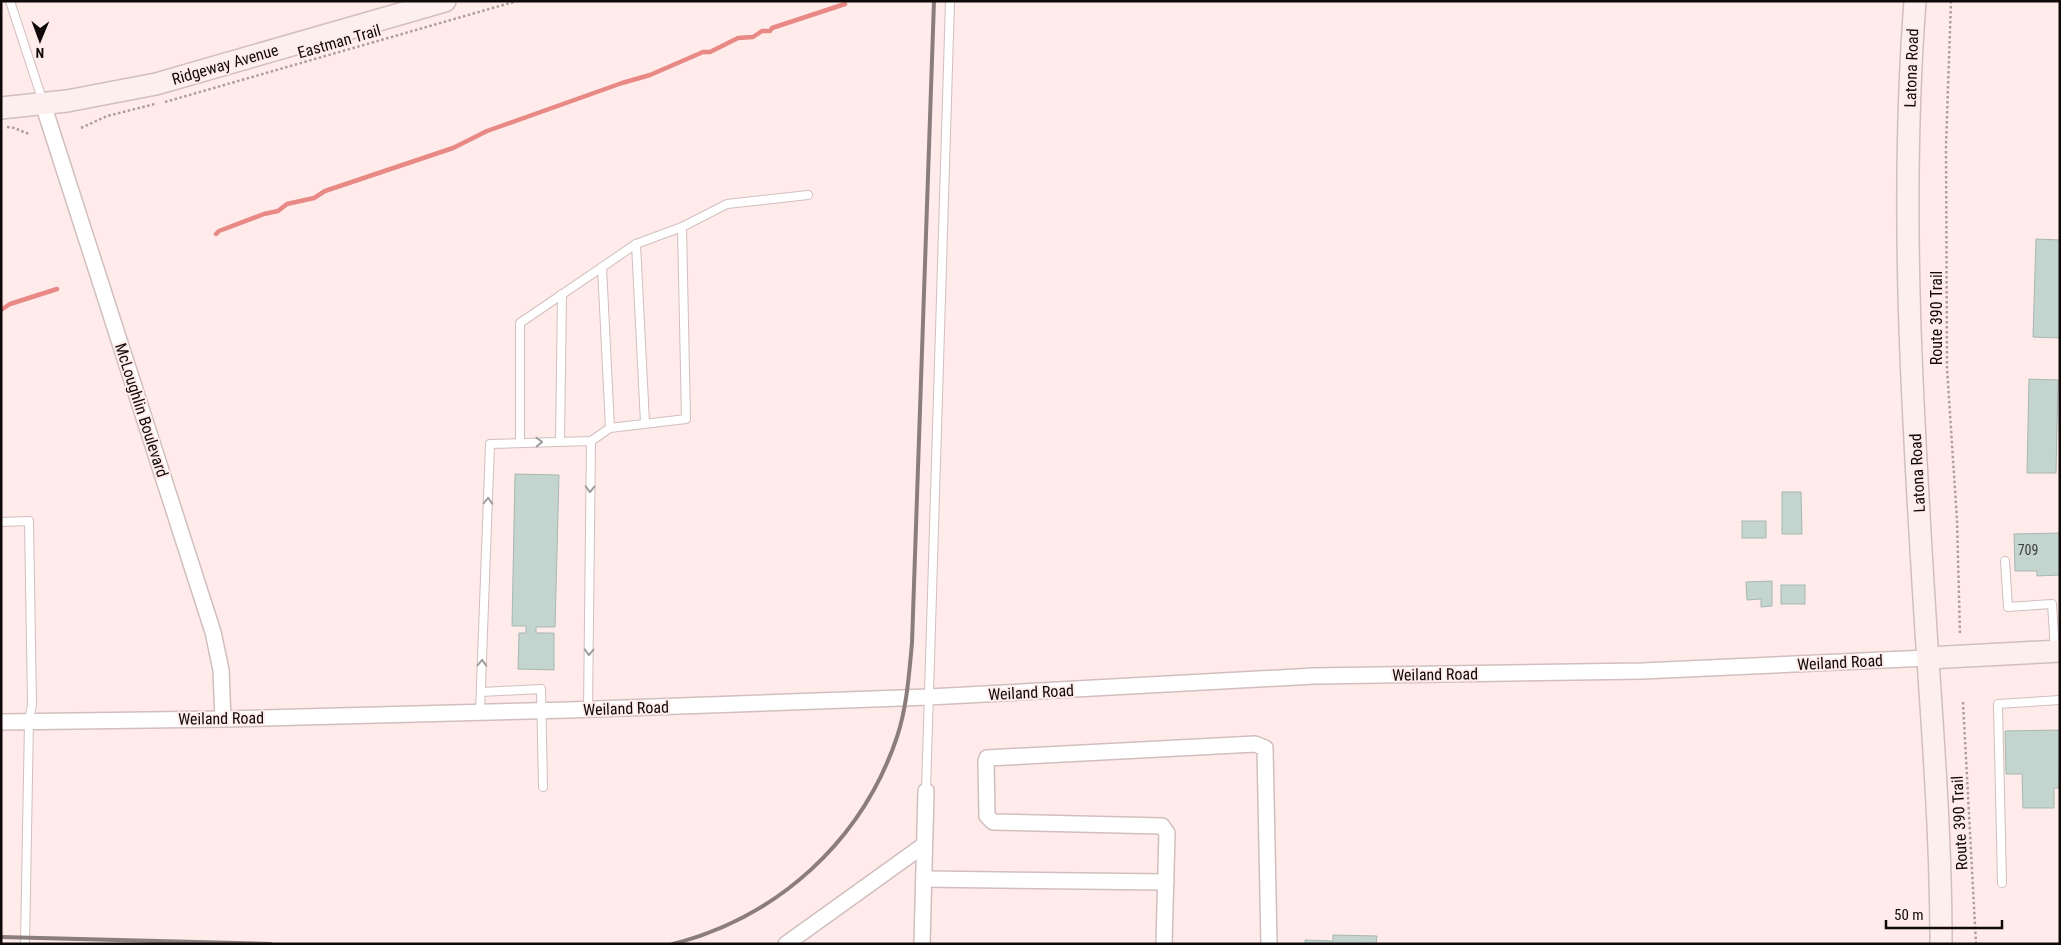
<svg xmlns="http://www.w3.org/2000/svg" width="2061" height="945" viewBox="0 0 2061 945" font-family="'Roboto Condensed',sans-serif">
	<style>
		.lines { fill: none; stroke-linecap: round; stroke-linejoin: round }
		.stream { stroke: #e88985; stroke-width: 4.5 }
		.building { fill: #c3d5ce; stroke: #a6b7b1 }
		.lane-casing { stroke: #d1bfbd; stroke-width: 10 }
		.street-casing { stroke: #d1bfbd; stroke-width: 18 }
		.secondary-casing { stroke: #d1bfbd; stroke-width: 24 }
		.path { stroke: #ac9e9c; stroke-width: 2.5; stroke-dasharray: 2.5 2.5; stroke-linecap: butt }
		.lane { stroke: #fff; stroke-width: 8 }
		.street { stroke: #fff; stroke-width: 15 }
		.secondary { stroke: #fcefee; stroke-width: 21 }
		.rail { stroke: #8a7d7c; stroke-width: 4 }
		.oneway { stroke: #9f9d9d }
		.labels { text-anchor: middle; stroke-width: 4; stroke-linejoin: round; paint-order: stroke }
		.number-label { font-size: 14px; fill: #3c3c3a }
		.street-label { font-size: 16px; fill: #0f0909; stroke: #ffecea }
	</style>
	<rect width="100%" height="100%" fill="#ffecea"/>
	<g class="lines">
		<g class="stream">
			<path d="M216,234L219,231L264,214L278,211L287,204L314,198L325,191L453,148L487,131L622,83L650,75L703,52H710L738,38L753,37L762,31H770L772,28L845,4"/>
			<path d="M1,310L10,304L57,289"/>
		</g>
	</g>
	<g class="building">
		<path d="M2036,239L2060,240V338L2033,337Z"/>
		<path d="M2029,379L2058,380L2056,473H2027Z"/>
		<path d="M515,474L559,475L555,627H536V633H554V670L518,669L519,633H526V626H512Z"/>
		<path d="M1782,492H1801L1802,534H1782Z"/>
		<rect x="1742" y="521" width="24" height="17"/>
		<path d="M2060,533V575L2037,576V571H2015L2014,534Z"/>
		<path d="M1772,581V606L1761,607V599L1747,600L1746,582Z"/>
		<rect x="1781" y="585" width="24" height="19"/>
		<path d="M2060,730L2059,788H2054V808H2023L2022,774H2006L2005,731Z"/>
		<path d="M1333,935L1377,936L1376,944H1305V940L1333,941Z"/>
	</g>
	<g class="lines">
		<defs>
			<g id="lane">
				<path d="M10,1L43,102"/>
				<path d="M636,244L645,423"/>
				<path d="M602,267L610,428"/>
				<path d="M560,441L562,294"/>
				<path d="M520,443V323L636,244L682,227L727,204L808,195"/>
				<path d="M1,522L29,521L32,704L29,721L25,944"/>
				<path d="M2005,561L2008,607L2052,604L2055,649"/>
				<path d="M481,692L541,689L543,787"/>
				<path d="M588,709L591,441"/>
				<path d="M480,712L490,444L591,441L610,428L686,419L682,227"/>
				<path d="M926,791L950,1"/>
				<path d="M2002,883L1998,704L2060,700"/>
			</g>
			<g id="street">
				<path d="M43,104L213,632L221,670L223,719"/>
				<path d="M1,722L223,719L569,710L929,697L1314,676L1642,671L1928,658"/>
				<path d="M924,879L1166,882"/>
				<path d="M786,944L924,845"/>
				<path d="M922,944L926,791"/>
				<path d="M1164,944L1167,833L1162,826L993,822L987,816L986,761L987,758L1255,744L1265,748L1269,944"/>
			</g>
			<g id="secondary">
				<path d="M1915,1C1899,211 1913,422 1926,631C1933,736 1941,839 1941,944"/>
				<path d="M1,108L67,101L156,84L445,1"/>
				<path d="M1928,658L2060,651"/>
			</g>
		</defs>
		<use href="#lane" class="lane-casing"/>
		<use href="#street" class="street-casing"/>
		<use href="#secondary" class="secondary-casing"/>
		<g class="path">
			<path d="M1951,1L1946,146L1947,368L1957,520L1960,635"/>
			<path d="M165,102L517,1"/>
			<path d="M7,127C17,127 22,133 31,134"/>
			<path d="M81,128L107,116L155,104"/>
			<path d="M1963,702L1976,944"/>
		</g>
		<use href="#lane" class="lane"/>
		<use href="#street" class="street"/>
		<use href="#secondary" class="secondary"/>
		<g class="rail">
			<path d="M1,937L271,944"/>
			<path d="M673,944C778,917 862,841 897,737C907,707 909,674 912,643L934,1"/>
		</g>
	</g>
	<defs><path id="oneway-chevron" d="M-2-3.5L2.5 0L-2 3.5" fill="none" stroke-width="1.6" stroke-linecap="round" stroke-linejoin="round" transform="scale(1.25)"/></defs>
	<g class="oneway">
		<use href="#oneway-chevron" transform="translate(539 442) rotate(-2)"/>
		<use href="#oneway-chevron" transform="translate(590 489) rotate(91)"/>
		<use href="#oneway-chevron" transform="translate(488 501) rotate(-88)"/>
		<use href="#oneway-chevron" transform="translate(589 652) rotate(91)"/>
		<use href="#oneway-chevron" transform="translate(482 663) rotate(-88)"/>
	</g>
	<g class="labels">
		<g class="number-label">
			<text x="2028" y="555">709</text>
		</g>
		<g class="street-label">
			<text transform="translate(339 41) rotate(-16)" y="6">Eastman Trail</text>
			<text transform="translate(225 64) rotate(-16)" y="6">Ridgeway Avenue</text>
			<text transform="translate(1911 68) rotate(-88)" y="6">Latona Road</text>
			<text transform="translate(1936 318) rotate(-90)" y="6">Route 390 Trail</text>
			<text transform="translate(142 410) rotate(72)" y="6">McLoughlin Boulevard</text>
			<text transform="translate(1917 473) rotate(-93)" y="6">Latona Road</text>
			<text transform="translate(1840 662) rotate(-3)" y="6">Weiland Road</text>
			<text transform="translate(1435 674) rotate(-1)" y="6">Weiland Road</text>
			<text transform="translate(1031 692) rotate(-3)" y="6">Weiland Road</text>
			<text transform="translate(626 708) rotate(-2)" y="6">Weiland Road</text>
			<text transform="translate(221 718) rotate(-1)" y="6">Weiland Road</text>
			<text transform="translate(1959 823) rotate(-93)" y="6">Route 390 Trail</text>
		</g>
	</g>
	<rect width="2061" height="945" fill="none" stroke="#0f0909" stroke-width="5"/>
	<g transform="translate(40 40) rotate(181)" stroke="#ffecea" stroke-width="4" paint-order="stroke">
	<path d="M0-4L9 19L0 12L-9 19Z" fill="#0f0909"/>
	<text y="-8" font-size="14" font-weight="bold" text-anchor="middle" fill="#0f0909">N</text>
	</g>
	<path d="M1886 920v8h116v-8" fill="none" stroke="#0f0909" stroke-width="2.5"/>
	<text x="1894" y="920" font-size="15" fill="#0f0909" stroke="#ffecea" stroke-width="4" paint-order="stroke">50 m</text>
</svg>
